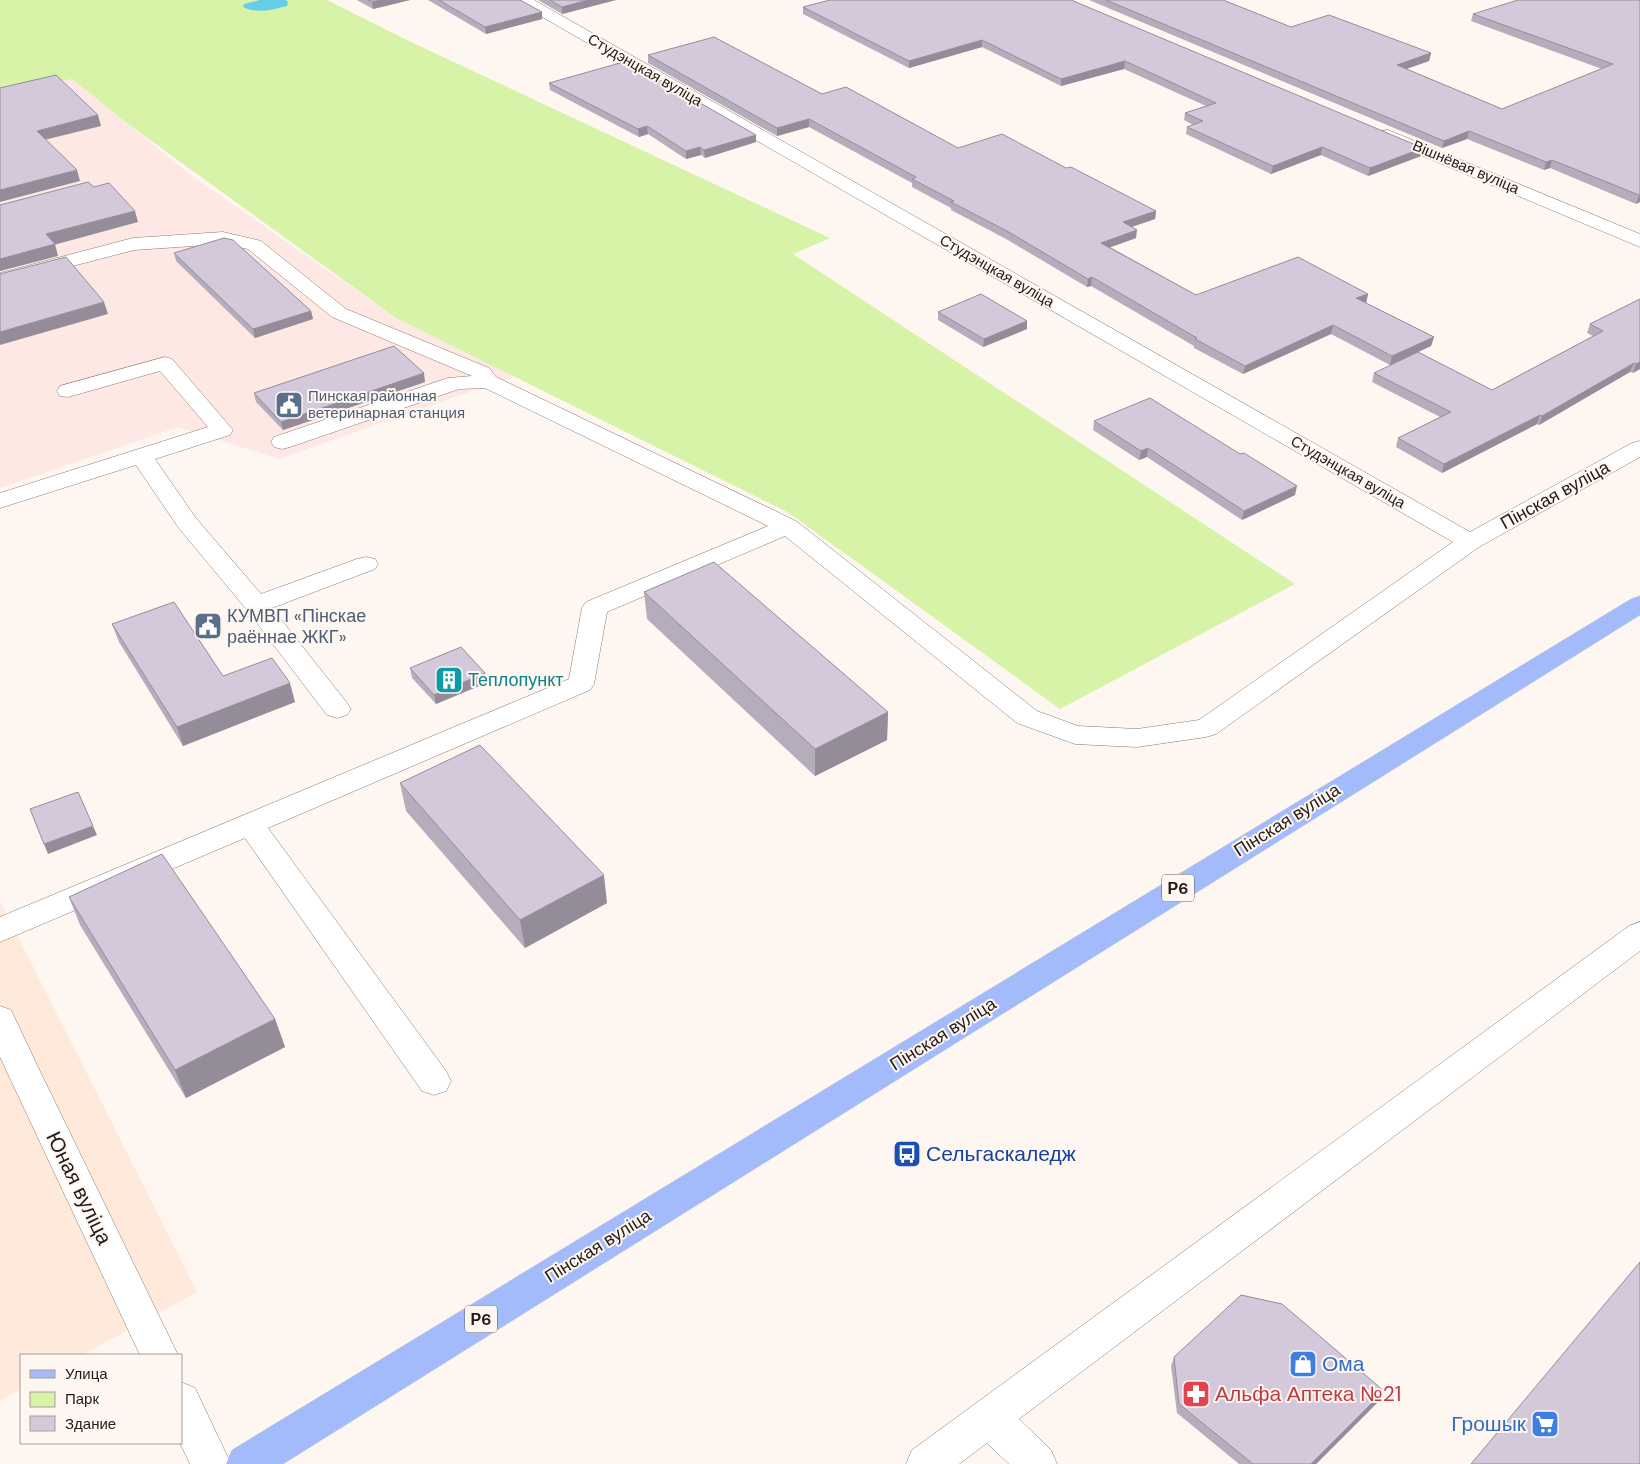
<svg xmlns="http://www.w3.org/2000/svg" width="1640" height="1464" viewBox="0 0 1640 1464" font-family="'DM Sans',sans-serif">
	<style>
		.built { fill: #fee9da }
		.industrial { fill: #fde8e4 }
		.green { fill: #d6f3a8 }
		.water { fill: #65cde8 }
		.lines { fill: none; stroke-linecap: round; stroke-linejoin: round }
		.minor-casing { stroke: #8b7a6e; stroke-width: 1 }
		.major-casing { stroke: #d7d6d5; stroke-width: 1 }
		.minor { fill: #fff; fill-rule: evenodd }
		.major { fill: #a3bbfb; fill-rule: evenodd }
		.wall { fill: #b6adbc }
		.shaded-wall { fill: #948d99 }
		.building { fill: #d4c9db; stroke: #948d99 }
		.labels { text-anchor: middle; stroke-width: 4; stroke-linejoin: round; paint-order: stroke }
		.far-street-label { font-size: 15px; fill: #221b17; stroke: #fef6f1 }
		.far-service-label { font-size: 15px; fill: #4e5e75; stroke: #fef6f1; text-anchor: start }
		.shield { fill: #fef6f1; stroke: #645d58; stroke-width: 1 }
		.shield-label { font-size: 16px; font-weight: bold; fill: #221b17 }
		.street-label { font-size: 18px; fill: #221b17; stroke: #fef6f1 }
		.service-label { font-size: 18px; fill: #4e5e75; stroke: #fef6f1; text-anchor: start }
		.culture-label { font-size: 18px; fill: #0d838f; stroke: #fef6f1; text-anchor: start }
		.near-transit-label { font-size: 21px; fill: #164399; stroke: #fef6f1; text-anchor: start }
		.near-street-label { font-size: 21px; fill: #221b17; stroke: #fef6f1 }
		.near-shop-label { font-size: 21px; fill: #366cbe; stroke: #fef6f1; text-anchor: start }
		.near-health-label { font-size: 21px; fill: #be3a42; stroke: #fef6f1; text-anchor: start }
	</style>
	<rect width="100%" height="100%" fill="#fef6f1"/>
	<path class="built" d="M0,901L197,1292L82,1355H21V1389L0,1401Z"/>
	<path class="industrial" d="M72,79L191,175L396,318L515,376L279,459L178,427L0,488V92Z"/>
	<path class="green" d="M0,0H327L413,43L830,238L793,254L1295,584L1060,709L789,513L396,318L128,124L72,79L0,92Z"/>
	<path class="water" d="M260,0H286L288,2L287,6C271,10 258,14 243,7L244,4Z"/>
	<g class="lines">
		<defs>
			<g id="minor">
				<path d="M516,0H534L1470,532L1632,443L1640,441V457L1479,547L1216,734L1206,737L1137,747L1075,744L1017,723L785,536L607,612L594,684L590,690L268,828L446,1071L451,1081L446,1091L434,1095L422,1091L245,838L0,942V917L569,679L582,608L586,602L768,526L485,388L459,389L290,447L282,449L274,447L271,442L274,437L448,378L472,376L332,317L248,249L223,244L134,250L0,285V273L133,238L223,232L261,241L346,309L489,368L496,377L796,521L1037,711L1078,726L1137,729L1199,720L1453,542L518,3Z"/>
				<path d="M1388,130L1640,234V247L1382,139L1379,135L1382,131Z"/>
				<path d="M165,357L172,359L233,430L230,435L155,459L195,517L261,594L357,559L366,557L375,559L378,564L375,569L272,608L347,703L351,709L347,715L337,718L327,715L247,610L178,527L136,465L0,508V493L208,427L160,371L68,397L60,396L57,391L60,386Z"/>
				<path d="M1640,922V951L1019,1419L1051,1450L1057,1464H1009L987,1443L959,1464H906L912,1450L1629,926Z"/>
				<path d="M0,1006L11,1010L36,1063L178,1355H140L0,1057Z"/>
				<path d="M181,1382L195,1388L231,1464H190L180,1443Z"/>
			</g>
			<path id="major" d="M1640,596V615L283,1464H226L232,1450L1631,599Z"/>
		</defs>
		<use href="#minor" class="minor-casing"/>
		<use href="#major" class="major-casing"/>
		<use href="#minor" class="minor"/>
		<use href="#major" class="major"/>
	</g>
	<g class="wall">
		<path d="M357,0H410L373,9Z"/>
		<path d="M428,0H521L542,19L486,34Z"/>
		<path d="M538,0H616L562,14Z"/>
		<path d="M1071,0L1421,156L1368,176L1321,155L1271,174L1186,134L1187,127L1193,125L1184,120L1185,113L1206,106L1124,69L1061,86L982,47L909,68L803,14V7Z"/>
		<path d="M1089,0H1223L1291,27L1431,53L1429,61L1406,69L1502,109L1602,69L1471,21L1473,14L1640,0V202L1636,204L1550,168L1544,170L1467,139L1442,148Z"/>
		<path d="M648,55L822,94L958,148L1066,168L1156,211L1155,219L1132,227L1136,238L1110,247L1196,295L1368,294L1366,303L1434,337L1431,346L1390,365L1331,334L1243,374L1194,348V346L1091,286L1087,287L1006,239L951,210V208L912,187V183L809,127L777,136L648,63Z"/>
		<path d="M549,83L756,142L705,158L701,155L686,159L648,134L639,137L550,90Z"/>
		<path d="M174,253L311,311L313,319L255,338L176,261Z"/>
		<path d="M1640,299V369L1633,373L1630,372L1539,425L1537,424L1442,473L1396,447L1398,438L1440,417L1372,382L1374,373L1492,390L1593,336L1587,333L1590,324Z"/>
		<path d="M938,312L1027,321V329L983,347L938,320Z"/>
		<path d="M425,382L283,430L256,402L254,393Z"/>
		<path d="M1094,421L1295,495L1242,520L1147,457L1139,460L1093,430Z"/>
		<path d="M644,592L888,712L887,740L815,776L647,619Z"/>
		<path d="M112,624L223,676L295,702L183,746L119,642Z"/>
		<path d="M410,668L485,673L486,683L436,704L412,678Z"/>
		<path d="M400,783L607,903L525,948L406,811Z"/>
		<path d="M69,897L275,1019L285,1047L186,1098L80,925Z"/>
		<path d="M1174,1357L1384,1391L1380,1400L1316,1464H1239L1177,1413L1171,1366Z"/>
	</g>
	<g class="shaded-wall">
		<path d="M381,0H410L373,9L372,2Z"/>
		<path d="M588,0H616L562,14V7Z"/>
		<path d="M542,12V19L486,34L485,27Z"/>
		<path d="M982,40V47L909,68V61Z"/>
		<path d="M1431,53L1429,61L1395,73L1397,65Z"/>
		<path d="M1125,61L1124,69L1061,86V79Z"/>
		<path d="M98,115L101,126L40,141L37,131Z"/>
		<path d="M809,119V127L777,136V128Z"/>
		<path d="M647,126L648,134L639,137L638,129Z"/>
		<path d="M1469,131L1467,139L1442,148L1444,141Z"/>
		<path d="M756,135V142L705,158L704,150Z"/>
		<path d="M700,147L701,155L686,159V151Z"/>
		<path d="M1322,147L1321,155L1271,174L1273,166Z"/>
		<path d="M1423,148L1421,156L1368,176L1370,168Z"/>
		<path d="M1552,160L1550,168L1544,170L1546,162Z"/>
		<path d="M77,170L80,181L0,202V190Z"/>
		<path d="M1639,195H1640V202L1636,204Z"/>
		<path d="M135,211L138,222L50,246L46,234Z"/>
		<path d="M1156,211L1155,219L1122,230L1123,222Z"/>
		<path d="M1137,230L1136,238L1100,251L1101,243Z"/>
		<path d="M55,244L58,256L0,271V259Z"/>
		<path d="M1092,277L1091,286L1087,287L1088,279Z"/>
		<path d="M1368,294L1366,303L1356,298Z"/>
		<path d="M104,302L108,314L0,345V332Z"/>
		<path d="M311,311L313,319L255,338L253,329Z"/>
		<path d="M1027,321V329L983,347L984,339Z"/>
		<path d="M1333,325L1331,334L1243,374L1245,366Z"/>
		<path d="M1434,337L1431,346L1390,365L1392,356Z"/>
		<path d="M1640,362V369L1633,373L1636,364Z"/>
		<path d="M1634,363L1630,372L1539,425L1542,416Z"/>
		<path d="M424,373L425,382L283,430L281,422Z"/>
		<path d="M1540,415L1537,424L1442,473L1444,464Z"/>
		<path d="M1148,448L1147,457L1139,460L1141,451Z"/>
		<path d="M1297,486L1295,495L1242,520L1244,511Z"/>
		<path d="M485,673L486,683L436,704L434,695Z"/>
		<path d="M290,683L295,702L183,746L177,727Z"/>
		<path d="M888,712L887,740L815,776V749Z"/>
		<path d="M93,826L97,835L48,854L44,844Z"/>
		<path d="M604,875L607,903L525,948L520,920Z"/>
		<path d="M275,1019L285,1047L186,1098L175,1070Z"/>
		<path d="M1384,1391L1380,1400L1316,1464H1311Z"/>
	</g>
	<g class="building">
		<path d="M368,0H381L372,2Z"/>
		<path d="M439,0H520L542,12L485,27Z"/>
		<path d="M550,0H588L562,7Z"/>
		<path d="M830,0H1071L1423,148L1370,168L1322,147L1273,166L1187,127L1203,121L1185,113L1216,103L1125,61L1061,79L982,40L909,61L803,7Z"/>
		<path d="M1106,0H1223L1291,27L1329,15L1431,53L1397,65L1502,109L1613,64L1473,14L1518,0H1640V195H1639L1552,160L1546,162L1469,131L1444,141Z"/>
		<path d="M714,37L822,94L846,87L958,148L1002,134L1066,168L1071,167L1156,211L1123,222L1137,230L1101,243L1196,295L1298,257L1368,294L1356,298L1434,337L1392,356L1333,325L1245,366L1195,339L1197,338L1092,277L1088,279L1007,231L951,202L954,201L912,179L916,177L809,119L777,128L648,55Z"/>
		<path d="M627,61L756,135L704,150L700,147L686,151L647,126L638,129L549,83Z"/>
		<path d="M56,75L98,115L37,131L77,170L0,190V88Z"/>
		<path d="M88,182L94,187L109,183L135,211L46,234L55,244L0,259V205Z"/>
		<path d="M224,238L233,240L311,311L253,329L174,253Z"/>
		<path d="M66,257L104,302L0,332V274Z"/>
		<path d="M981,294L1027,321L984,339L938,312Z"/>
		<path d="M1640,299V362L1636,364L1634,363L1542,416L1540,415L1444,464L1398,438L1451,412L1374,373L1418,352L1492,390L1603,331L1590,324Z"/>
		<path d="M394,346L424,373L281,422L254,393Z"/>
		<path d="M1150,398L1240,454L1244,453L1297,486L1244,511L1148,448L1141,451L1094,421Z"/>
		<path d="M714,562L888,712L815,749L644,592Z"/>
		<path d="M174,602L223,676L272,658L290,683L177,727L112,624Z"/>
		<path d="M461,647L485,673L434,695L410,668Z"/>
		<path d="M480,745L604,875L520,920L400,783Z"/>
		<path d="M78,792L93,826L44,844L30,809Z"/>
		<path d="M162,854L275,1019L175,1070L69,897Z"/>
		<path d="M1640,1262V1464H1471Z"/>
		<path d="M1241,1295L1282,1304L1384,1391L1311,1464H1253L1179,1404L1174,1357Z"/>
	</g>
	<defs>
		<symbol id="civic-square" viewBox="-11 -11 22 22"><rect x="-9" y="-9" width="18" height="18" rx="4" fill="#5c6f8a" stroke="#fef6f1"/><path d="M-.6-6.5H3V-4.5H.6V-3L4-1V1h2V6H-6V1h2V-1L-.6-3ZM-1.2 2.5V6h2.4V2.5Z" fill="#fff"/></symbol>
		<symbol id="building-square" viewBox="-11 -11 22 22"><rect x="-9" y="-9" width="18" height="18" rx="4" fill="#0f9aa8" stroke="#fef6f1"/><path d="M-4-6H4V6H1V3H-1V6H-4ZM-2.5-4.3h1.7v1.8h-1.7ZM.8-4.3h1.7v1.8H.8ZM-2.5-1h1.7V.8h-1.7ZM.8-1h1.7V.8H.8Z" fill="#fff"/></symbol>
		<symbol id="bus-square" viewBox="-11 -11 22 22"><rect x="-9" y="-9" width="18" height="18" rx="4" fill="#1a4fb4" stroke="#fef6f1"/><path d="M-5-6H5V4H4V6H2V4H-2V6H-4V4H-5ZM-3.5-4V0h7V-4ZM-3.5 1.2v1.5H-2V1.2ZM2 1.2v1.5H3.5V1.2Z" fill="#fff"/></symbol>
		<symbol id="shop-square" viewBox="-11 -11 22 22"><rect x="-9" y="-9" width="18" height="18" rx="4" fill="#3f7fe0" stroke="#fef6f1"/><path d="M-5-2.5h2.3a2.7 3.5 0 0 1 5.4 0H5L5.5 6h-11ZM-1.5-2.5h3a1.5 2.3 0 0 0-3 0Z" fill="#fff"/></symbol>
		<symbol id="pharmacy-square" viewBox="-11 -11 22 22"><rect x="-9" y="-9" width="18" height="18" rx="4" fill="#e0444e" stroke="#fef6f1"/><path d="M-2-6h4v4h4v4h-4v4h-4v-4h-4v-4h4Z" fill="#fff"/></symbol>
		<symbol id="supermarket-square" viewBox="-11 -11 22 22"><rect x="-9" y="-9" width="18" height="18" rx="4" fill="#3f7fe0" stroke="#fef6f1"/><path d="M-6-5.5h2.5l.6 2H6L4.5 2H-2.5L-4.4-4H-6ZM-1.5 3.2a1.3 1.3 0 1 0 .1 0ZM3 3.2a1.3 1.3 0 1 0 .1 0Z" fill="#fff"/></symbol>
	</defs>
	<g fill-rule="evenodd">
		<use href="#civic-square" x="273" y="389" width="32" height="32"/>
		<use href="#civic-square" x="192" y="610" width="32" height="32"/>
		<use href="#building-square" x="433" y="664" width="32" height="32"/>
		<use href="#bus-square" x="891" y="1138" width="32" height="32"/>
		<use href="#shop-square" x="1287" y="1348" width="32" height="32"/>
		<use href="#pharmacy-square" x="1180" y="1378" width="32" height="32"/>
		<use href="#supermarket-square" x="1529" y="1408" width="32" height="32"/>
	</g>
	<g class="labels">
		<g class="far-street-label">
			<text transform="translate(645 70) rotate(30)" y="5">Студэнцкая вуліца</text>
			<text transform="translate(1466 167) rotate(23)" y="5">Вішнёвая вуліца</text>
			<text transform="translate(997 271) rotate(30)" y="5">Студэнцкая вуліца</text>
			<text transform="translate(1348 472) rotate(30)" y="5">Студэнцкая вуліца</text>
		</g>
		<g class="far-service-label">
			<text x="308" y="401">Пинская районная<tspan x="308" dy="17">ветеринарная станция</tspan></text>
		</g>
		<g class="shield">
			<rect x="1162" y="874.5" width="32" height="27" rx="4"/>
			<rect x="465" y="1305.5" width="32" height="27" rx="4"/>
		</g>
		<g class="shield-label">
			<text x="1178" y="894">Р6</text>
			<text x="481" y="1325">Р6</text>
		</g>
		<g class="street-label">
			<text transform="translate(1555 495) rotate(-29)" y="6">Пінская вуліца</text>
			<text transform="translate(1287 820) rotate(-32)" y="6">Пінская вуліца</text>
			<text transform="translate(943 1034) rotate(-32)" y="6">Пінская вуліца</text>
			<text transform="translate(598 1246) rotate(-32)" y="6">Пінская вуліца</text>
		</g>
		<g class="service-label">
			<text x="227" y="622">КУМВП «Пінскае<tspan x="227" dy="21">раённае ЖКГ»</tspan></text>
		</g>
		<g class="culture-label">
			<text x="468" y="686">Теплопункт</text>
		</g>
		<g class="near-transit-label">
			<text x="926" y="1161">Сельгаскаледж</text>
		</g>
		<g class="near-street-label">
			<text transform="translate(79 1188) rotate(64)" y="7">Юная вуліца</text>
		</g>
		<g class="near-shop-label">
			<text x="1322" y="1371">Ома</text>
			<text x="1526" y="1431" text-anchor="end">Грошык</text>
		</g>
		<g class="near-health-label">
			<text x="1215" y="1401">Альфа Аптека №21</text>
		</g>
	</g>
	<rect x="20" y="1354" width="162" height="90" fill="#fef6f1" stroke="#a69e9a"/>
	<rect x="30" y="1370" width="25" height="8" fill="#a3bbfb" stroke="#a69e9a"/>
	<text x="65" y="1379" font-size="15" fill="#221b17">Улица</text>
	<rect x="30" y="1392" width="25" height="15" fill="#d6f3a8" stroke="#a69e9a"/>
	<text x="65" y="1404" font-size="15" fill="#221b17">Парк</text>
	<rect x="30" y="1416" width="25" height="15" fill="#d4c9db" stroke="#a69e9a"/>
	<text x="65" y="1429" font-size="15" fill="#221b17">Здание</text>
</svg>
